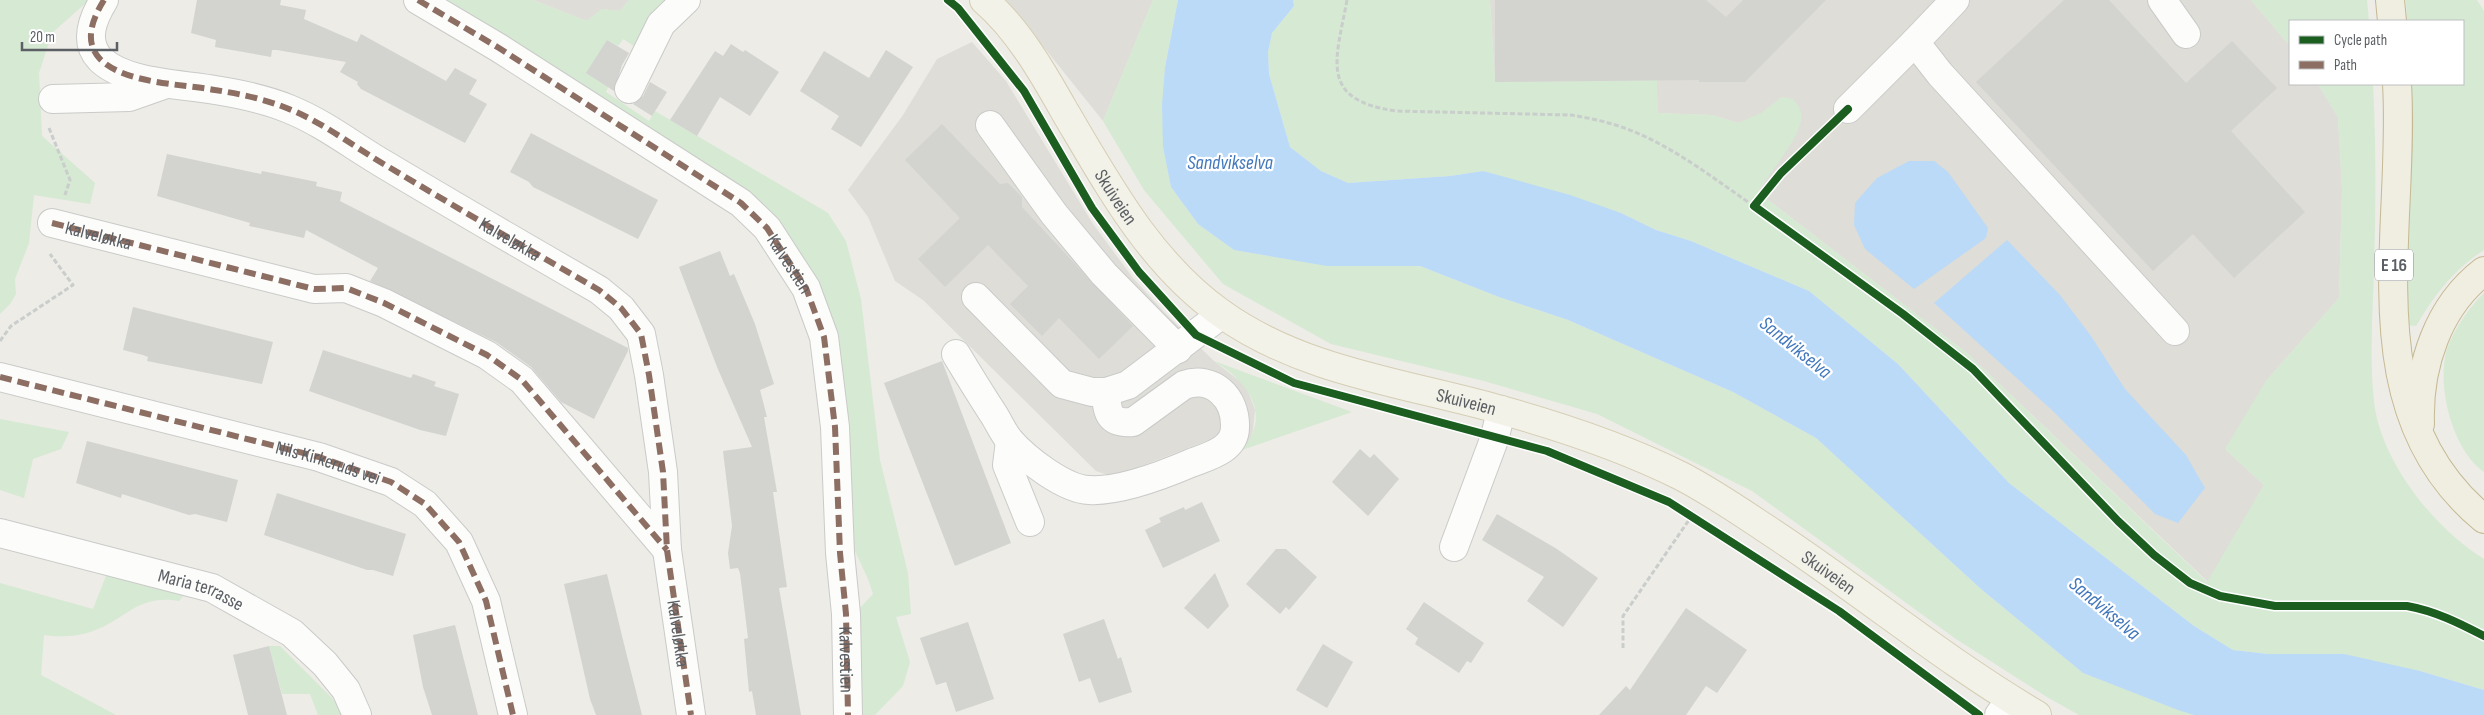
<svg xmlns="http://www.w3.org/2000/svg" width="2484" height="715" viewBox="0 0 2484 715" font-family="'Sofia Sans Condensed',sans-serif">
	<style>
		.industrial { fill: #deddd8 }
		.green { fill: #d5e9d3 }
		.water { fill: #bbdaf8 }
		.building { fill: #d3d3d0 }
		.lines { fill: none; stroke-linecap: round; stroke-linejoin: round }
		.minor-casing { stroke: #cacac9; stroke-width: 30 }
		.major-casing { stroke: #d5ceb4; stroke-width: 30 }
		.highway-casing { stroke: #c5b993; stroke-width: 30 }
		.path { stroke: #c9cdcb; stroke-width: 3; stroke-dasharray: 5 2.5; stroke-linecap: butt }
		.minor { stroke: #fcfcfb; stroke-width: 28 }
		.major { stroke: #f3f2e8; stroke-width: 28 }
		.highway { stroke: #f0ede1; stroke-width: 28 }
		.quiet { stroke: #8d6e63; stroke-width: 6; stroke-dasharray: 12 6; stroke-linecap: butt }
		.cycleway-casing { stroke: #fff; stroke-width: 11 }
		.cycleway { stroke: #1b5e20; stroke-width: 8 }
		.labels { text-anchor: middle; stroke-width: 4.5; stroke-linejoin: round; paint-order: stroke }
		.shield { fill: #fff; stroke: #8d9093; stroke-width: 1 }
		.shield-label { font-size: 18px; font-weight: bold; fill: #5c6065 }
		.street-label { font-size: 19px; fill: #5c6065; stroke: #fff }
		.water-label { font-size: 20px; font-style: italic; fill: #4177bc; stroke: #fff }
	</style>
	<rect width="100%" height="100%" fill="#edece7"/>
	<g class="industrial">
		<path d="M533,0H629L620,11L602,9L587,21Z"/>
		<path d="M1006,0H1153L1103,121Z"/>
		<path d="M1490,0H2251L2290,46V84H2318L2338,117L2342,189L2339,298L2266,381L2226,450L2264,485L2208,582L1967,353L1758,192L1793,138L1801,120L1782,97L1761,114L1738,123L1712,115L1658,113L1656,80L1495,82Z"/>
		<path d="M972,42L1006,81L1093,224L1133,278L1166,314L1214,361L1246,386L1255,410L1253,430L1250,441L1234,457L1214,438L1123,473L1108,475L1096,471L923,300L895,281L868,217L848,190L903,115L937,59Z"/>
	</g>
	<g class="green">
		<path d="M0,0H89L52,33L39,73L42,136L95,183L90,204L34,195L29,243L15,279L16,294L10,304L0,314Z"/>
		<path d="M432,0H533L587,21L602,9L620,11L629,0H667L653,12L634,46L623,39L618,46L607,40L587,73L608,87L606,92L649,121L655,111L828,213L846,241L861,299L880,460L908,573L911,614L896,617L910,662L903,686L875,715H854L859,609L873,594L868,579L853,547L843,446L783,229Z"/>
		<path d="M1153,0H1178L1165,66L1163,147L1171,187L1198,224L1234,250L1287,259L1420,266L1499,297L1568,320L1733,392L1816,438L1981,589L2083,673L2194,715H2079L2047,697L1956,639L1752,491L1597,414L1484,381L1331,344L1223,284L1144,190L1103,121Z"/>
		<path d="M1293,0H1490L1495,82L1657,80L1658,113L1712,115L1738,123L1761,113L1782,97L1793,99C1798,105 1803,111 1801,120C1797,143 1770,171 1758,192L1967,353L2207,582L2264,485L2225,449L2266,381L2339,298L2342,189L2338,117L2318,84H2373C2376,144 2376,205 2374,266C2373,311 2369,357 2374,402C2381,462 2434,528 2484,559V690L2420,671L2233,650L2194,626L2009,483L1898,364L1809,291L1691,241L1656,230L1621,213L1483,171L1450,176L1348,183L1321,171L1290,147L1269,74L1268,52L1272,33L1294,6Z"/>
		<path d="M2251,0H2367L2369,21H2290V46Z"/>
		<path d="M2406,0H2477L2484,11V250C2454,269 2434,295 2416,326L2407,325L2404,319L2409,84H2463V21H2407Z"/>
		<path d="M2484,293V472C2452,450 2435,383 2448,346C2456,327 2469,308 2484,293Z"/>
		<path d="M1214,361L1352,412L1242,450C1273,414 1247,381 1214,361Z"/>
		<path d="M0,419L69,432L61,449L33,459L24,498L0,490Z"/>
		<path d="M108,571L186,593L179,601C135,594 126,621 90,632C76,637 58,637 44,635L41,675L116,715H0V583L93,609Z"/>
		<path d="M269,646H280L335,701L343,715H318L310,694H282Z"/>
	</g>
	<g class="water">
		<path d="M1178,0H1293L1294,6L1272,33L1268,52L1269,74L1290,147L1321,171L1348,183L1450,176L1483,171L1570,195L1621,213L1656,230L1691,241L1809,291L1898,364L2009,483L2194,626L2233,650L2268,654H2344L2420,671L2484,690V715H2194L2178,710L2083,673L1981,589L1816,438L1733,392L1568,320L1499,297L1420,266H1327L1234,250L1198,224L1171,187L1163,147L1162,105L1165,67Z"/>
		<path d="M1909,161H1934L1948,172L1988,228L1986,238L1914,289L1865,249L1854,225L1855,203L1877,178Z"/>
		<path d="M2007,240L2060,295L2091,336L2125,389L2186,455L2205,488L2178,523L2155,514L2053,411L1934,303Z"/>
	</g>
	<g class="building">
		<path d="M197,0H281L280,5L306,10L304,19L357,42L361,34L446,81L455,68L477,80L469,94L487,104L465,143L361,89L357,84L358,82L340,72L346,62L277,50H272L271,57L215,47L216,40L191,33Z"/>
		<path d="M1495,0H1706L1726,17L1743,0H1826L1745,82H1699V80L1495,82Z"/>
		<path d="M2064,0H2109L2186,83L2232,41L2277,88L2231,131L2305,212L2234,278L2193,234L2153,271L1976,82Z"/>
		<path d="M607,40L629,53L622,65L614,91L586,73Z"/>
		<path d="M731,44L743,52L745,50L779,72L750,116L720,97L697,136L670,120L715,51L723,56Z"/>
		<path d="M886,50L913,67L861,147L831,129L839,116L800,91L824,51L869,78Z"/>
		<path d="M650,82L667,92L652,116L633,104L643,96Z"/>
		<path d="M942,124L1000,184L1008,183L1022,197V207L1133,326L1099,359L1059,318L1042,336L1010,304L1028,286L988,245L945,287L918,259L960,218L905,160Z"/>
		<path d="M531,133L658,200L638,239L533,187L529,182L510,172Z"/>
		<path d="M167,154L261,174L262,171L317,182L316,186L342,192L340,201L628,348V351L594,419L561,402L531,367L496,342L370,281L378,268L306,230L304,238L249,226L250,223L157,196Z"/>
		<path d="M720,251L730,276L734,274L755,324L774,384L760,390L767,417H764L777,492H773L787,587L779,588L801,715H756L752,691L749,692L744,639L748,638L740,573L738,568L730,569L728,553L732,526L723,451L752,447L717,367L679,267Z"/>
		<path d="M133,307L273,342L262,384L147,361L148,357L143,355L123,350Z"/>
		<path d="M323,350L411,378L413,374L436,382L434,386L459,394L446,436L420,430L309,391Z"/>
		<path d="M942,361L1011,543L955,566L884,383Z"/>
		<path d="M87,441L238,480L227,522L195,514L189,515L122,494L121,498L76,483Z"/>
		<path d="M1360,449L1370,458L1374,454L1399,479L1368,516L1332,482Z"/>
		<path d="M277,493L406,534L393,576L373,570H367L264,535Z"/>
		<path d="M1202,502L1220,541L1163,568L1145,530L1161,522L1159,518L1184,507L1185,510Z"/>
		<path d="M1497,514L1557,549L1598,578L1563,627L1527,601L1544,577L1482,540Z"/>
		<path d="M1276,549H1286L1317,577L1289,610L1286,607L1280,614L1246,584Z"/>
		<path d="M1215,573L1229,606L1208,629L1184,608Z"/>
		<path d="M607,574L624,644L642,715H596L590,699L564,584Z"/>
		<path d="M1424,602L1484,643L1471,663L1467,661L1459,673L1415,644L1418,638L1406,629Z"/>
		<path d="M1686,608L1747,650L1717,693L1706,686L1686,715H1599L1626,686L1630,690Z"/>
		<path d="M1104,619L1118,659L1121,657L1132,692L1099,703L1090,678L1079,682L1063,634Z"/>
		<path d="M968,622L994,699L956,712L946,682L936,685L920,638Z"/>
		<path d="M455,625L478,715H432L423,687L413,635Z"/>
		<path d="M1323,644L1353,662L1327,708L1296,690Z"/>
		<path d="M269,646L287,715H248L233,655Z"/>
	</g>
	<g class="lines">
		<defs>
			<g id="minor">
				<path d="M104,0C93,18 83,41 100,59C125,84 183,84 215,90C240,94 265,99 289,109C324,123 354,147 387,166C457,208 528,249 599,290L621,308L641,334L649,375L663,472L667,550L691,715"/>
				<path d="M418,0L499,48L741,203L767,228L806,288L824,337L835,427L840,553L846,614L848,715"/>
				<path d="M1955,0L1915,42L1940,74L2175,331"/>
				<path d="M2162,0L2186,34"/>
				<path d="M629,89L661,24L686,0"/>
				<path d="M53,99L129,97L166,84"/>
				<path d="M1848,109L1915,42"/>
				<path d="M990,125L1054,214L1104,274L1178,349"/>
				<path d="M52,223L314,289L346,288L384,303L487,355L522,380L667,550"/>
				<path d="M976,297L1062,384L1092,392H1106L1128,385L1222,314"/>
				<path d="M956,354C968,374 981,395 994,415C999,423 1004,434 1010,441C1026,459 1064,489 1089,490C1120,492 1163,475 1191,463C1209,456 1235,450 1235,427C1236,398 1213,375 1184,385L1133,422C1108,424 1107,412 1106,392"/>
				<path id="s1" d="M0,377L319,457L391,482L425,504L459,542L486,601L513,715"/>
				<path d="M1010,441L1007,465L1030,522"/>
				<path id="s2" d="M0,533L212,588L292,633L325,664L346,690L357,715"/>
				<path d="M1454,547L1495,437L1501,410"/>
				<path d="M1999,715L2011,700"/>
			</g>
			<g id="major">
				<path id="s3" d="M984,0C1018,29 1043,73 1065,112C1109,186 1150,263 1222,314C1304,372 1406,383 1501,410C1562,427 1625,448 1681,476C1710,491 1738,510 1765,528C1857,588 1942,659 2037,715"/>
			</g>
			<g id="highway">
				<path d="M2390,0L2392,21"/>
				<path d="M2397,84C2406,233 2351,409 2484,519"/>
				<path d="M2420,424C2418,366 2438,306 2484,271"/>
			</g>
		</defs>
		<use href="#minor" class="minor-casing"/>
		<use href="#major" class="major-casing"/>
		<use href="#highway" class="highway-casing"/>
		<g class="path">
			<path d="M1347,0C1336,60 1318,100 1396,111L1571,115C1589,118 1609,122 1627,129C1673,146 1714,179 1754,206"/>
			<path d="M49,128L70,180L65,195"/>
			<path d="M0,341L11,326L73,285L50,254"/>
			<path d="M1623,648V616L1691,517"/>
		</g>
		<use href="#minor" class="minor"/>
		<use href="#major" class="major"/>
		<use href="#highway" class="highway"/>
		<g class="quiet">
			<path id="s4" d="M104,0C93,18 83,41 100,59C125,84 183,84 215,90C240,94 265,99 289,109C324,123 354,147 387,166C457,208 528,249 599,290L621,308L641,334L649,375L663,472L667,550L691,715"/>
			<path id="s5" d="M418,0L499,48L741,203L767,228L806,288L824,337L835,427L840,553L846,614L848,715"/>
			<path id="s6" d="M52,223L314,289L346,288L384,303L487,355L522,380L667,550"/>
			<path d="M0,377L319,457L391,482L425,504L459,542L486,601L513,715"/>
		</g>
		<defs>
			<g id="cycleway">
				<path d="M948,0L958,8L1024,91L1092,208L1139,272L1196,335L1294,383L1547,451L1669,502L1839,611L1979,715"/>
				<path d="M1848,109L1781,173L1754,206L1903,314L1973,369L2118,521L2154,555L2190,583L2220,596L2275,606H2407C2435,611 2459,623 2484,636"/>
			</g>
		</defs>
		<use href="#cycleway" class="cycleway-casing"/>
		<use href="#cycleway" class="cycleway"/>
	</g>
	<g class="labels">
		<rect class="shield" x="2375" y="249.5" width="38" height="31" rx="4"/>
		<g class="shield-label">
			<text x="2394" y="271">E 16</text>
		</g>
		<g class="street-label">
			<text dy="7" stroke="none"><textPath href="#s3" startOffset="238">Skuiveien</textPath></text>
			<text dy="7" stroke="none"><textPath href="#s6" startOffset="48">Kalveløkka</textPath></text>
			<text dy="7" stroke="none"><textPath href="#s4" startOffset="518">Kalveløkka</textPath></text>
			<text dy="7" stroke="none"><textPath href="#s5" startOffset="460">Kalvestien</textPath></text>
			<text dy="7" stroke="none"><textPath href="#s3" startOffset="658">Skuiveien</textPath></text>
			<text dy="7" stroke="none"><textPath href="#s1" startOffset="339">Nils Kirkeruds vei</textPath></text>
			<text dy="7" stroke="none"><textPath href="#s3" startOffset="1062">Skuiveien</textPath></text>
			<text dy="7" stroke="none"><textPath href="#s2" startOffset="209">Maria terrasse</textPath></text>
			<text dy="7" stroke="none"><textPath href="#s4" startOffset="984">Kalveløkka</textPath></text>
			<text dy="7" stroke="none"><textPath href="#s5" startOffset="865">Kalvestien</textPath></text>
		</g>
		<g class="water-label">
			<text x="1230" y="169">Sandvikselva</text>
			<text transform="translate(1796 347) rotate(39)" y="7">Sandvikselva</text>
			<text transform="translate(2105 608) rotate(40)" y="7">Sandvikselva</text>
		</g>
	</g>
	<rect x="2289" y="20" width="175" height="65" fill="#ffffff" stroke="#bebfc1"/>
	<rect x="2299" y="36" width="25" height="8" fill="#1b5e20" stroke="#bebfc1"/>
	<text x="2334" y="45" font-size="15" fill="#5c6065">Cycle path</text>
	<rect x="2299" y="61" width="25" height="8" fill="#8d6e63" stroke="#bebfc1"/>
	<text x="2334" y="70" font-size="15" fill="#5c6065">Path</text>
	<path d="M22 42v8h95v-8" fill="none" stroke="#5c6065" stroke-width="2.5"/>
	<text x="30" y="42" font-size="15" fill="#5c6065" stroke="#ffffff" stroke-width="4" paint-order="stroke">20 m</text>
</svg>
